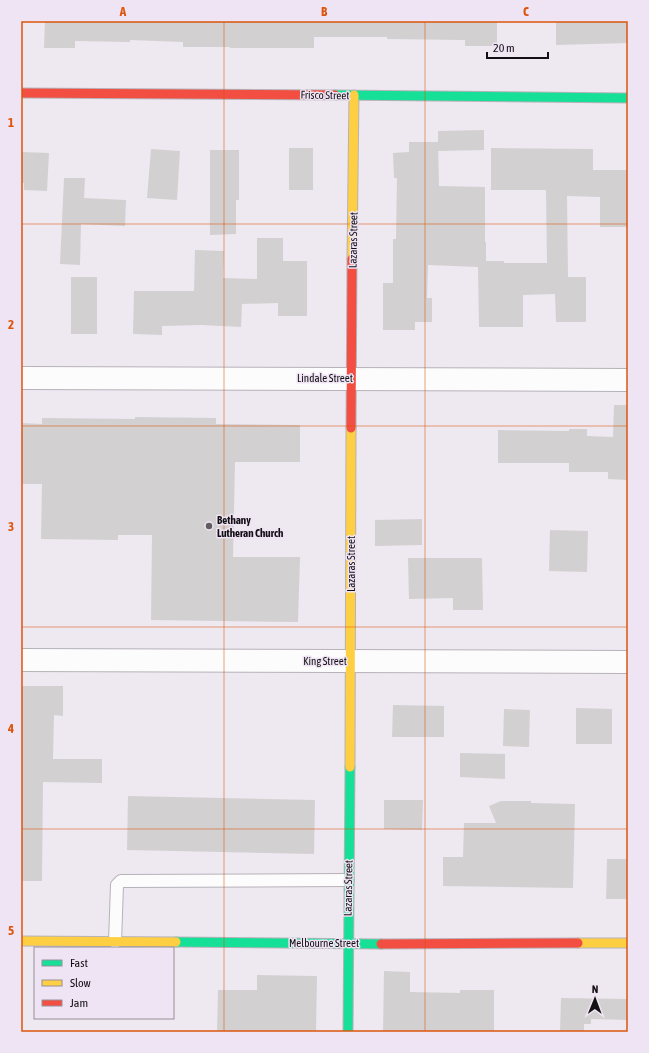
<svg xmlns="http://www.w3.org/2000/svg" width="649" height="1053" viewBox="0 0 649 1053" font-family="'Asap Condensed',sans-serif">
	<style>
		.building { fill: #d3d0d1 }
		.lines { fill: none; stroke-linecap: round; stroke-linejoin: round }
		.lane-casing { stroke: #b6b2b8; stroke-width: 14 }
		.street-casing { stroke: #b6b2b8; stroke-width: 24 }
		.fast-casing { stroke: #b6b2b8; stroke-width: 11 }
		.slow-casing { stroke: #b6b2b8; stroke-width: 11 }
		.jam-casing { stroke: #b6b2b8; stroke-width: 11 }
		.lane { stroke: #fcfcfd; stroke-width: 12 }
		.street { stroke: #fcfcfd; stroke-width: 22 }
		.fast { stroke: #16e098; stroke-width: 9 }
		.slow { stroke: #ffcf43; stroke-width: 9 }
		.jam { stroke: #f24e42; stroke-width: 9 }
		.grid { fill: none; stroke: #dd550c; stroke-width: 1; stroke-opacity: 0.55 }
		.poi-dot { fill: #605c62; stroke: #efe4f3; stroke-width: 1.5 }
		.labels { text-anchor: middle; stroke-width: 3; stroke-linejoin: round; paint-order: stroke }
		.street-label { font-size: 11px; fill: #131015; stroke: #efe4f3 }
		.poi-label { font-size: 11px; font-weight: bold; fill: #131015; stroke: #efe4f3; text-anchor: start }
		.neatline { fill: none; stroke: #dd550c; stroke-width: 1.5 }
		.grid-label { font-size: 13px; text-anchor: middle; font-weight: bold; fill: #dd550c }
	</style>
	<rect width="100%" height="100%" fill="#eee8f0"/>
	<g class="building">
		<path d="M45,21H497V46H465V40L387,39V37H314V48H230V47H183V42L130,40V42L75,41V48H44Z"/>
		<path d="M556,21H628V43L556,45Z"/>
		<path d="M484,130V150L438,151V131Z"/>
		<path d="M409,142H438L439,186L485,187V242H486V261H504V263H547L546,190H491V148L593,149V170H628V227H600V197L567,196L568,277H586V322H556L555,294L523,295V327H479L478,267L428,265L427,298H432V322H415V330H383V283H393V239H396L397,178H394L393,153L409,152Z"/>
		<rect x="289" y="148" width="24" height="42"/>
		<path d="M151,149L180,151L177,200L147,198Z"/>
		<path d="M210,150H239V200H236V234L210,235Z"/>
		<path d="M21,152L49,153L47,191L24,190V183H21Z"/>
		<path d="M64,178H85L84,198L126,200L125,226L81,224L80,265L60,264Z"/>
		<path d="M257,238H283V261H307V316H278V303L242,304L241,327L202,325L162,326V335L133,334L134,291H194L195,250L224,251L223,278L257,279Z"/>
		<rect x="71" y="277" width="26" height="57"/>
		<path d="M614,405H628V480L608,479V472H569V463H498V430L569,431V429H587V436L613,437Z"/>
		<path d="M135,417L216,418V424L300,425V462H235L233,557H300L298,622L151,620L152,535H118V540L41,539L42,484H21V423L42,424V418L135,419Z"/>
		<path d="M422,519V545L375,546V520Z"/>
		<path d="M550,530L588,531L587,572L549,571Z"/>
		<path d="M408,558H482L483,610H453V598L409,599Z"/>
		<path d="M21,686H63V716L54,715L53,759H102V783L43,782L42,881H21Z"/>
		<path d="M393,705L444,706V737H392Z"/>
		<path d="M576,708L612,709V744H576Z"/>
		<path d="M504,709L530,710L529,747L503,746Z"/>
		<path d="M460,753L505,754V779L460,777Z"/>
		<path d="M128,796L315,800L314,854L127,850Z"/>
		<path d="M384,800H423L422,830L384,829Z"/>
		<path d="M501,801H531V803L575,804L573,888L443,886V857H463L464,823H496L489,806Z"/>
		<path d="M607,859H628V899H606Z"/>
		<path d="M384,971L410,972V992L460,993V990H494V1032H383Z"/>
		<path d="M257,975L317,976L316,1032H217L218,990H257Z"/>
		<path d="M561,998L628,999V1020L591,1019V1024H584V1032H560Z"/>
	</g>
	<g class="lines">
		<defs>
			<path id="lane" d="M115,942L117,885L121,881L348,880"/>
			<g id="street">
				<path d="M21,378L628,380"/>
				<path d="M21,660L628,662"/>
			</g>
			<g id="fast">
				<path d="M335,95L628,98"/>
				<path d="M176,942L381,944"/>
				<path d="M348,1032L350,767"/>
			</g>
			<g id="slow">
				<path d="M352,259L354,95"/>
				<path d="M350,767L351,428"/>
				<path d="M21,941L176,942"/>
				<path d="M578,943H628"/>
			</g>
			<g id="jam">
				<path d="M21,93L335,95"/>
				<path d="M351,428L352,259"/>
				<path d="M381,944L578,943"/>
			</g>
		</defs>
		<use href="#lane" class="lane-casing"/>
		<use href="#street" class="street-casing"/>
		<use href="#fast" class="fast-casing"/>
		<use href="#slow" class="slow-casing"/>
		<use href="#jam" class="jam-casing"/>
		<use href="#lane" class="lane"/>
		<use href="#street" class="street"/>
		<use href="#fast" class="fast"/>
		<use href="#slow" class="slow"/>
		<use href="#jam" class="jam"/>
	</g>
	<path class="grid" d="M224,21V1032M425,21V1032M21,224H628M21,426H628M21,627H628M21,829H628"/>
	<circle class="poi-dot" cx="209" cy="526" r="4"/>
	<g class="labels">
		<g class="street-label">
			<text transform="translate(325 95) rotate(1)" y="4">Frisco Street</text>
			<text transform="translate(353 240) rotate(-89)" y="4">Lazaras Street</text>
			<text x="325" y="382">Lindale Street</text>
			<text transform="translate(351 564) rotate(-90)" y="4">Lazaras Street</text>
			<text x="325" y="665">King Street</text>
			<text transform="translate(348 888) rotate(-89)" y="4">Lazaras Street</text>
			<text x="324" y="947">Melbourne Street</text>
		</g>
		<g class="poi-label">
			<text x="217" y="524">Bethany<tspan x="217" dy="13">Lutheran Church</tspan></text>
		</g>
	</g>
	<rect width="649" height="1053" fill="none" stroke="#efe4f3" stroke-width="44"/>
	<rect x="34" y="947" width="140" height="72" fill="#efe4f3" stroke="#978f9a"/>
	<rect x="42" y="960" width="20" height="6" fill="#16e098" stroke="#978f9a"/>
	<text x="70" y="967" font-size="12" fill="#131015">Fast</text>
	<rect x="42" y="980" width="20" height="6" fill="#ffcf43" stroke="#978f9a"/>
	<text x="70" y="987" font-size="12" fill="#131015">Slow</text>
	<rect x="42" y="1000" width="20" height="6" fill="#f24e42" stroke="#978f9a"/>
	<text x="70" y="1007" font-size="12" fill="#131015">Jam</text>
	<g transform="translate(595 999) rotate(1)" stroke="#efe4f3" stroke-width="3" paint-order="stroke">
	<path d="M0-3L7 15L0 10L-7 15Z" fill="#131015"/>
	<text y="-6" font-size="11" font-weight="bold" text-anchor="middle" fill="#131015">N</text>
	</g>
	<path d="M487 52v6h61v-6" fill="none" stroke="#131015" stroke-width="2"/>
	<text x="493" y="52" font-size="12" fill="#131015" stroke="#efe4f3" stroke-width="3" paint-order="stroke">20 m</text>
	<rect x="22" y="22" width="605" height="1009" class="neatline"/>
	<g class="grid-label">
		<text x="123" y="16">A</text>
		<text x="324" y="16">B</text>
		<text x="526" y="16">C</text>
		<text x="11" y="127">1</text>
		<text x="11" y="329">2</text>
		<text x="11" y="531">3</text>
		<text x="11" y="733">4</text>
		<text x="11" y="935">5</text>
	</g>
</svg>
